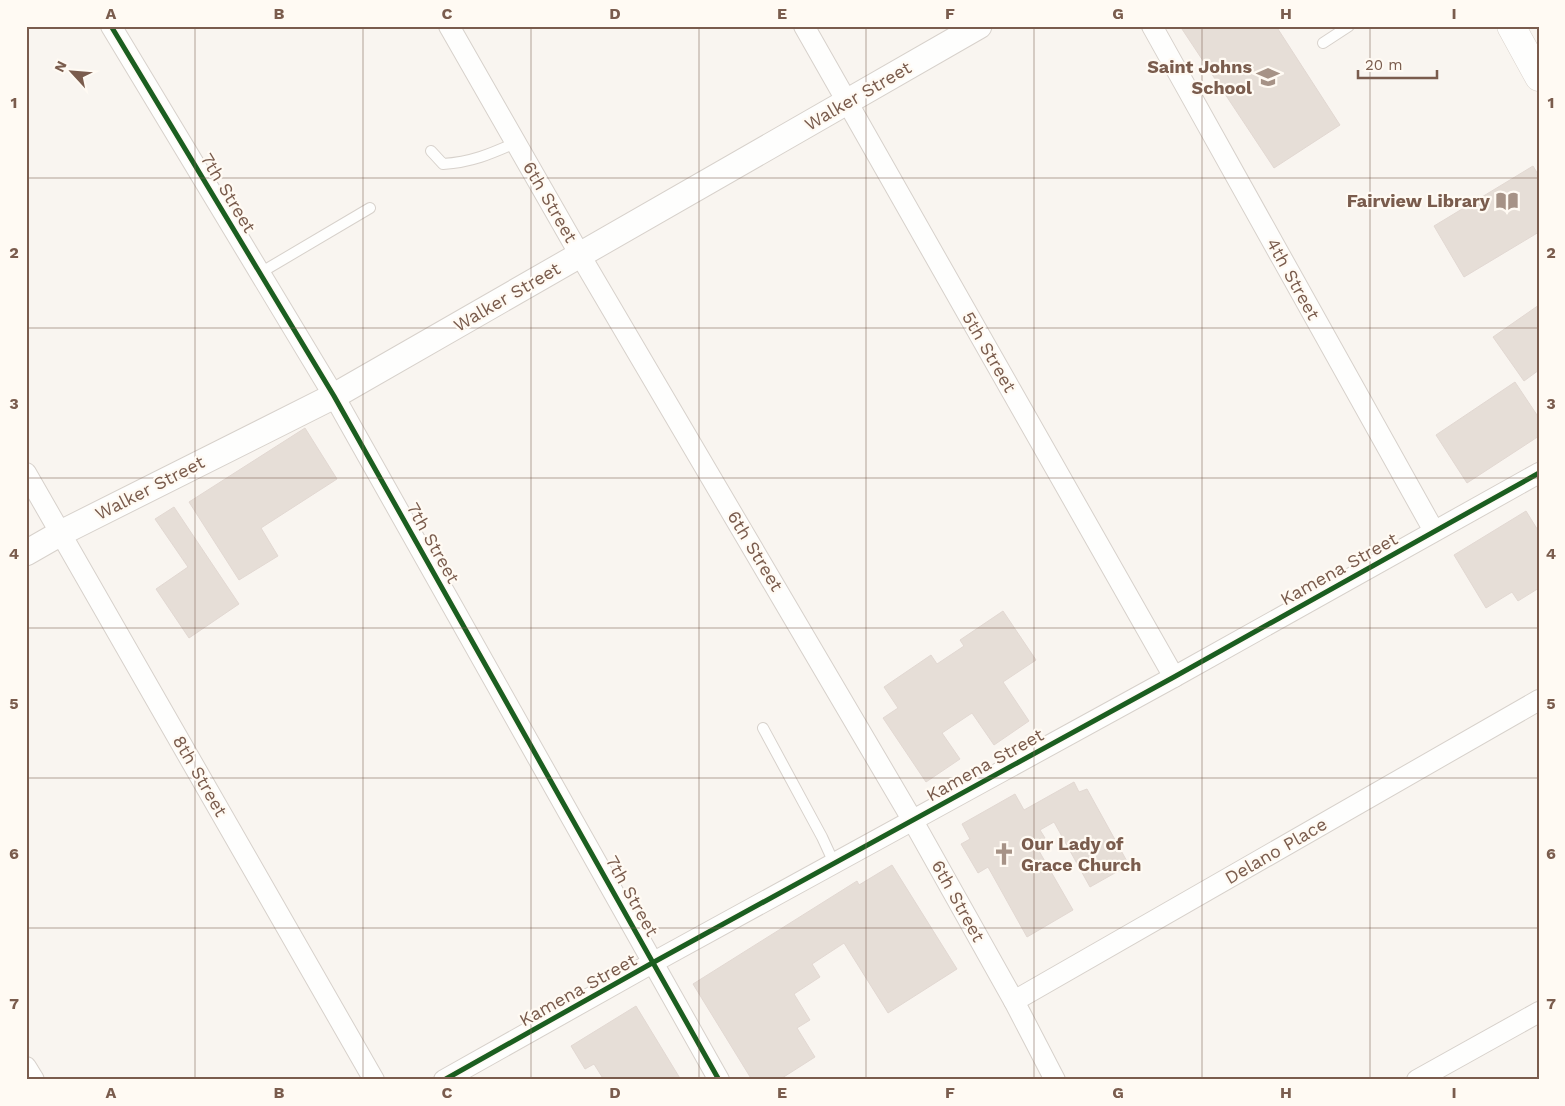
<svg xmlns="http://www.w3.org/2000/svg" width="1565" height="1106" viewBox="0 0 1565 1106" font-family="'Work Sans',sans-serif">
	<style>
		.building { fill: #e6ded7; stroke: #e2d8d2 }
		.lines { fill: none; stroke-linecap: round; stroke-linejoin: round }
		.service-casing { stroke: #d7d1cb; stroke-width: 12 }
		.minor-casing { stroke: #d7d1cb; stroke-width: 22 }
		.tertiary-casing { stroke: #d7d1cb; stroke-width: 27 }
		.secondary-casing { stroke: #d9d2cb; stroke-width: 29 }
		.service { stroke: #fefefd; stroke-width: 10 }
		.minor { stroke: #fefefd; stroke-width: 20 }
		.tertiary { stroke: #fefefd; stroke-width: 25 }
		.secondary { stroke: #fefefd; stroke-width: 28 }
		.cycleway-casing { stroke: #fffaf3; stroke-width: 8 }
		.cycleway { stroke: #1b5e20; stroke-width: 5 }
		.grid { fill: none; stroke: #7a5c4d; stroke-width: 1; stroke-opacity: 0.55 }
		.labels { text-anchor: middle; stroke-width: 4.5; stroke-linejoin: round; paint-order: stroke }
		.poi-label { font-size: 18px; font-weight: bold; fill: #7a5c4d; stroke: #fffaf3; text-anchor: end }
		.street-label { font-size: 18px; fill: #7a5c4d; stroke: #fffaf3 }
		.neatline { fill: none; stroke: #7a5c4d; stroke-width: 2 }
		.grid-label { font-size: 16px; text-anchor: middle; font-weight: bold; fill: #7a5c4d }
	</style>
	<rect width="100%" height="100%" fill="#f9f5f0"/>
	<g class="building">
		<path d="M1180,26H1276L1340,125L1274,168Z"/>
		<path d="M1533,166L1539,176V232L1464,277L1434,226Z"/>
		<path d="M1539,305V370L1524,381L1493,337Z"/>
		<path d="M1515,382L1539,418V436L1467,483L1436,435Z"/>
		<path d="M305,428L337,479L261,528L278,556L239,580L189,502Z"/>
		<path d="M174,507L239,604L189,638L156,589L188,567L155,519Z"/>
		<path d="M1526,511L1539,532V588L1518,601L1512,592L1486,608L1454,555Z"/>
		<path d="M1003,611L1036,660L1003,682L1029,721L994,745L972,713L942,733L960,759L926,782L883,718L898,708L884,687L931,655L937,664L964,646L960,640Z"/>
		<path d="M1074,782L1079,792L1087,789L1129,865L1090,887L1054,822L1040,830L1045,838L1035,844L1073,910L1027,937L988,867L978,873L961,844L970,839L962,824L1015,794L1024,810Z"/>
		<path d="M892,865L957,969L888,1013L844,943L812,964L820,977L794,994L810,1020L797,1028L815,1057L779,1080H752L693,984L857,881L859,885Z"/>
		<path d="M636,1006L681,1080H604L594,1064L585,1069L571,1046Z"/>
	</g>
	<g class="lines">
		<defs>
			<g id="service">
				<path d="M1323,43L1349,26"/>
				<path d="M431,151L443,164C472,162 490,154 515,143"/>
				<path d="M260,273L370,208"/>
				<path d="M763,728L822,837L834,863"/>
			</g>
			<g id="minor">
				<path d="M111,26L334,396L719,1080"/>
				<path d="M449,26L580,255L913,821L1014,1001L1055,1080"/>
				<path d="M804,26L1174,677"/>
				<path d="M1152,26L1434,531"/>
				<path d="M26,473L374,1080"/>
				<path d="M1014,1001L1539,700"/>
				<path d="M26,1067L34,1080"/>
				<path d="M444,1080L654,962L1174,677L1539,473"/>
				<path d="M1417,1080L1539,1012"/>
			</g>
			<path id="tertiary" d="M26,553L61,533L334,396L979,26"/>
			<path id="secondary" d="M1511,26L1539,77"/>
		</defs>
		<use href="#service" class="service-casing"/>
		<use href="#minor" class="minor-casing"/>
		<use href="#tertiary" class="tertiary-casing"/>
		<use href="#secondary" class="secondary-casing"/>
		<use href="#service" class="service"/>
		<use href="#minor" class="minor"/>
		<use href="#tertiary" class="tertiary"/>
		<use href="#secondary" class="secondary"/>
		<defs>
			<g id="cycleway">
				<path d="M111,26L334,396L719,1080"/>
				<path d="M444,1080L654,962L1174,677L1539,473"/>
			</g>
		</defs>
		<use href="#cycleway" class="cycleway-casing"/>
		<use href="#cycleway" class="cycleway"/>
	</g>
	<path class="grid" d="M195,26V1080M363,26V1080M531,26V1080M699,26V1080M866,26V1080M1034,26V1080M1202,26V1080M1370,26V1080M26,178H1539M26,328H1539M26,478H1539M26,628H1539M26,778H1539M26,928H1539"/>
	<defs>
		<symbol id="school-bare" viewBox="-9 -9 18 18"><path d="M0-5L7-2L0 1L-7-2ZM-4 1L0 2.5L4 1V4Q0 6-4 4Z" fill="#a69286" stroke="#fffaf3" stroke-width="2.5" paint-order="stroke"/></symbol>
		<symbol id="library-bare" viewBox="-9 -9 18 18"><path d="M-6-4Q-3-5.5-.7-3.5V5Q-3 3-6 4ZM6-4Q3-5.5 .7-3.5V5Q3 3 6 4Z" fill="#a69286" stroke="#fffaf3" stroke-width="2.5" paint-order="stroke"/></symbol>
		<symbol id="church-bare" viewBox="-9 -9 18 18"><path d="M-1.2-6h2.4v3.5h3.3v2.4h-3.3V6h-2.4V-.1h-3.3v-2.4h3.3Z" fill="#a69286" stroke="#fffaf3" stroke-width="2.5" paint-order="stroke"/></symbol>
	</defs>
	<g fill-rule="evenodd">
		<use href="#school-bare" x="1252" y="61" width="32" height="32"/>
		<use href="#library-bare" x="1491" y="185" width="32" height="32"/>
		<use href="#church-bare" x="988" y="838" width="32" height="32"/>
	</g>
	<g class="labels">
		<g class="poi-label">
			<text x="1252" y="73">Saint Johns<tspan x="1252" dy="21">School</tspan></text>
			<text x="1490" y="207">Fairview Library</text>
			<text x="1021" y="850" text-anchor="start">Our Lady of<tspan x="1021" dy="21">Grace Church</tspan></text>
		</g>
		<g class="street-label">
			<text transform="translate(858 96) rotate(-30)" y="6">Walker Street</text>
			<text transform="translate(228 193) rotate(59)" y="6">7th Street</text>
			<text transform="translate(550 202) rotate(60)" y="6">6th Street</text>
			<text transform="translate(1293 279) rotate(61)" y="6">4th Street</text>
			<text transform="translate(507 297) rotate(-30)" y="6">Walker Street</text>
			<text transform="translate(989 352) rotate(60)" y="6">5th Street</text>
			<text transform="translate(150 488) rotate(-27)" y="6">Walker Street</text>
			<text transform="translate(433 543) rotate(61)" y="6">7th Street</text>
			<text transform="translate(755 551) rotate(59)" y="6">6th Street</text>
			<text transform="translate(1339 569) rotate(-29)" y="6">Kamena Street</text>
			<text transform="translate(985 765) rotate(-29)" y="6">Kamena Street</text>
			<text transform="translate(200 776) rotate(60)" y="6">8th Street</text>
			<text transform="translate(1276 851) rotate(-30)" y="6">Delano Place</text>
			<text transform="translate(632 896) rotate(61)" y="6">7th Street</text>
			<text transform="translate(958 901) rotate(61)" y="6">6th Street</text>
			<text transform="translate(578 990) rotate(-29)" y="6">Kamena Street</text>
		</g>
	</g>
	<rect width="1565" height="1106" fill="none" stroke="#fffaf3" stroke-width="55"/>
	<g transform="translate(72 72) rotate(296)" stroke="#fffaf3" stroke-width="4" paint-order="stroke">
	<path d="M0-4L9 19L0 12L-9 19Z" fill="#7a5c4d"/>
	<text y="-8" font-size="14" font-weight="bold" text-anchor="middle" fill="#7a5c4d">N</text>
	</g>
	<path d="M1358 70v8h79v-8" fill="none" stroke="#7a5c4d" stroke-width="2.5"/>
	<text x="1365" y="70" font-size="15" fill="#7a5c4d" stroke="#fffaf3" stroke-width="4" paint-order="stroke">20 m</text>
	<rect x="28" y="28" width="1510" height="1050" class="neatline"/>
	<g class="grid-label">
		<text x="111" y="19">A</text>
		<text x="279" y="19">B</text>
		<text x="447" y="19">C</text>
		<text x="615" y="19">D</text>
		<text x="782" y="19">E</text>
		<text x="950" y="19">F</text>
		<text x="1118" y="19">G</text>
		<text x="1286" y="19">H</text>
		<text x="1454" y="19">I</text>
		<text x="14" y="108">1</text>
		<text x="1551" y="108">1</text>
		<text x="14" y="258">2</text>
		<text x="1551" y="258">2</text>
		<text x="14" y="409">3</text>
		<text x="1551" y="409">3</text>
		<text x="14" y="559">4</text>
		<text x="1551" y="559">4</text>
		<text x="14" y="709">5</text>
		<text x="1551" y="709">5</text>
		<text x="14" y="859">6</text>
		<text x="1551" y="859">6</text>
		<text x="14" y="1009">7</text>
		<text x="1551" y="1009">7</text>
		<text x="111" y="1098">A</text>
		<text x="279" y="1098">B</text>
		<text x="447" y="1098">C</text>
		<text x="615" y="1098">D</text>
		<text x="782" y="1098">E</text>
		<text x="950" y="1098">F</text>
		<text x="1118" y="1098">G</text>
		<text x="1286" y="1098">H</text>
		<text x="1454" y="1098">I</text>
	</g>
</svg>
